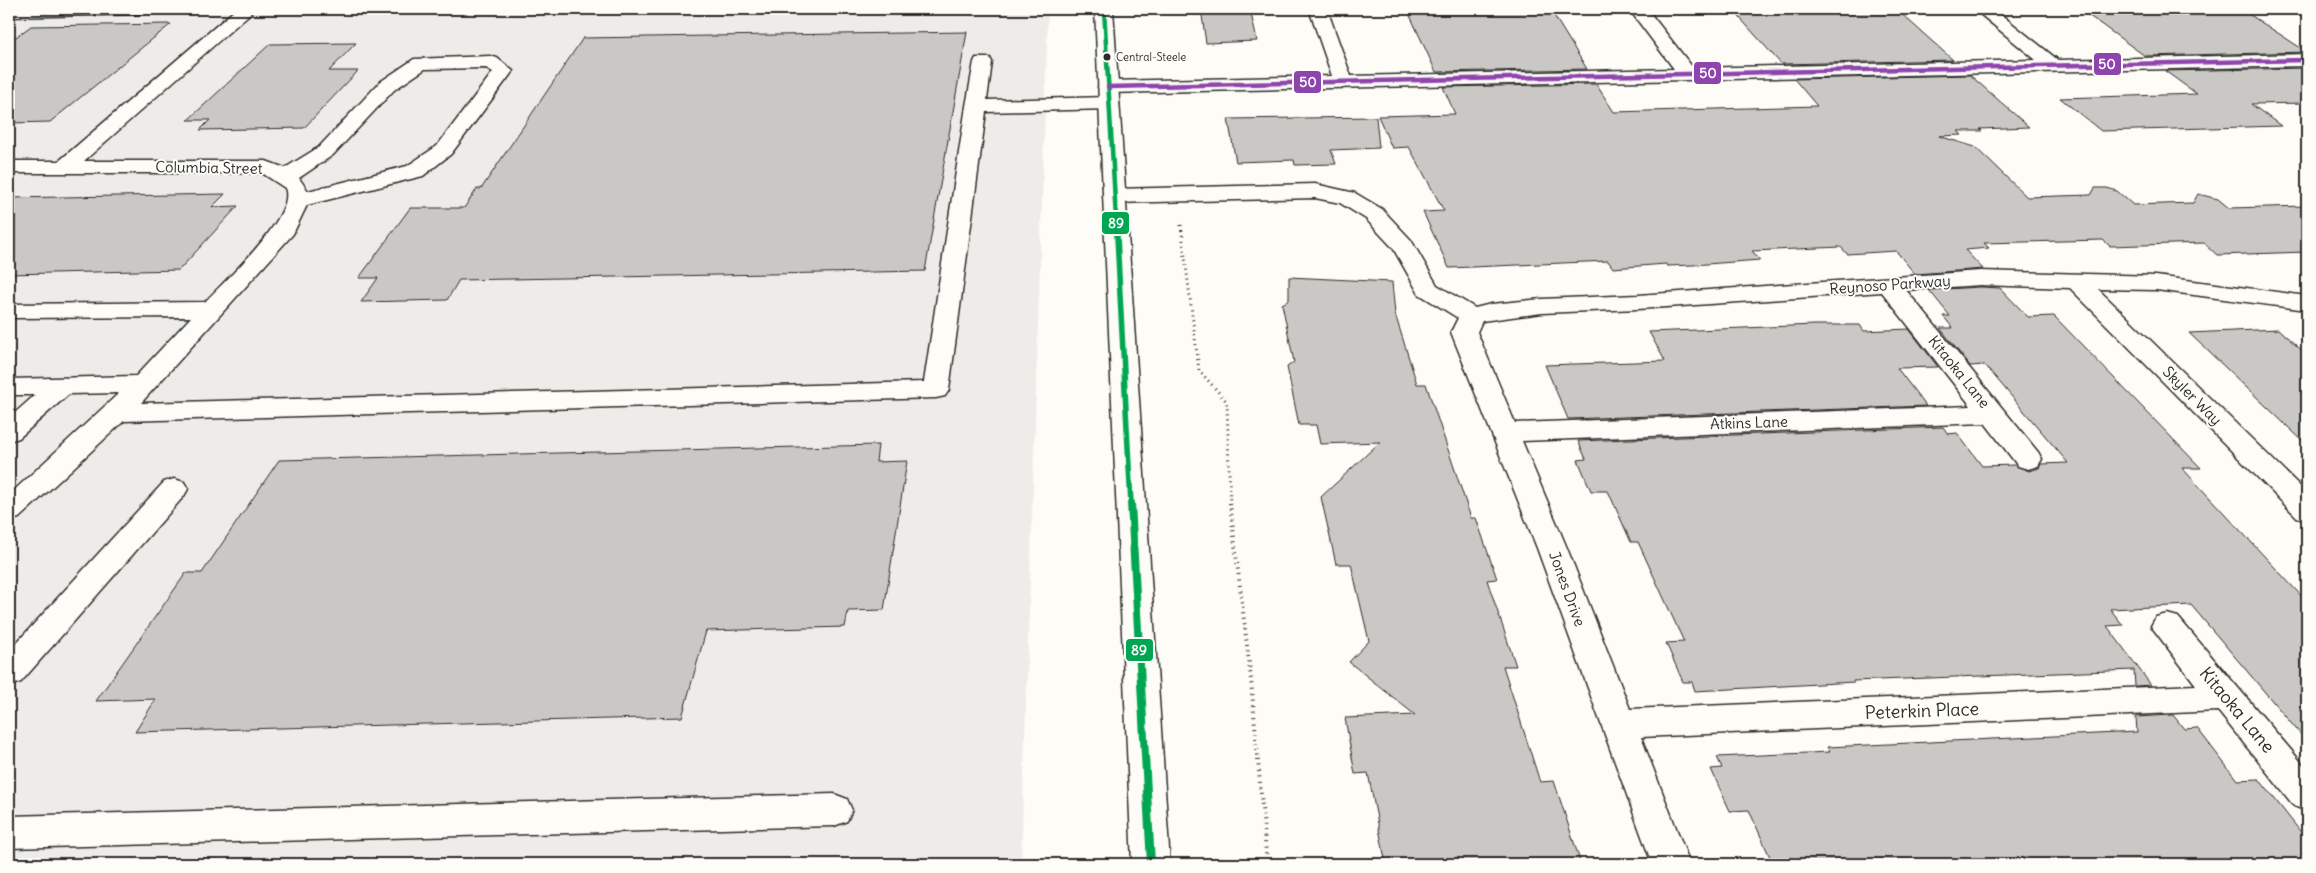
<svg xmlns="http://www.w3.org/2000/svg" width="2316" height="873" viewBox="0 0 2316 873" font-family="Delius,sans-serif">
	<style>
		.built { fill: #edece8 }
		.building { fill: #c9c8c4; stroke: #2b2b2b }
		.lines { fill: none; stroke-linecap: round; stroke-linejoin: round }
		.minor-casing { stroke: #2b2b2b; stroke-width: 3 }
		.major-casing { stroke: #2b2b2b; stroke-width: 3 }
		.path-far1 { stroke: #2b2b2b; stroke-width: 3; stroke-dasharray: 1 4; stroke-linecap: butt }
		.path { stroke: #2b2b2b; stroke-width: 4; stroke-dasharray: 1 4.5; stroke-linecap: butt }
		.minor { fill: #fdfcf7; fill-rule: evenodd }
		.major { fill: #fdfcf7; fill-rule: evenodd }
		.bus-1-far2-casing { stroke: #fdfcf7; stroke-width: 7 }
		.bus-1-far1-casing { stroke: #fdfcf7; stroke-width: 9 }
		.bus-1-casing { stroke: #fdfcf7; stroke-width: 11 }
		.bus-2-casing { stroke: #fdfcf7; stroke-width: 7 }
		.bus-1-far2 { stroke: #00a651; stroke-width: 4.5 }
		.bus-1-far1 { stroke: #00a651; stroke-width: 5.5 }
		.bus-1 { stroke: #00a651; stroke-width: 8 }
		.bus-2 { stroke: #8e44ad; stroke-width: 4.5 }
		.bus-dot { fill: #2b2b2b; stroke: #fdfcf7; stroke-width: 2 }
		.labels { text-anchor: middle; stroke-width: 4; stroke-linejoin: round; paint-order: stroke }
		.far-bus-label { font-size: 11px; fill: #2b2b2b; stroke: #fdfcf7; text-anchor: start }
		.street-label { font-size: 15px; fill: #2b2b2b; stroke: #fdfcf7 }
		.near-street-label { font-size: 18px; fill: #2b2b2b; stroke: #fdfcf7 }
		.line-badge { stroke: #fdfcf7; stroke-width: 2 }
		.badge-label { font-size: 14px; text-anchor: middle; font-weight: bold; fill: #fff }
	</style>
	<rect width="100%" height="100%" fill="#fdfcf7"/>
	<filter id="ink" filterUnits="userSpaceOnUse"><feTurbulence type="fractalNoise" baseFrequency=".02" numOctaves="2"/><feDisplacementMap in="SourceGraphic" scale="10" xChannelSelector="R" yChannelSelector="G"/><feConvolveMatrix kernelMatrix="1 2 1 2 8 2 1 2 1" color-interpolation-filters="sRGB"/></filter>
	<g filter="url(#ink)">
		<path class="built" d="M9,9H1048L1021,864H9Z"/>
		<g class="building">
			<path d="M1201,9H1250L1257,41L1206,43Z"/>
			<path d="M1407,9H1550L1587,69L1436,72Z"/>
			<path d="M1732,9H1896L1953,60L1781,64Z"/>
			<path d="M2241,9L2307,52L2145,56L2081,10Z"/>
			<path d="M171,24L50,122L9,123V42L31,26Z"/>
			<path d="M967,32L925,271L459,280L447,300L361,302L378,278H359L410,208H464L477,189H481L583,38Z"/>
			<path d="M356,43L329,71H358L304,128L200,130L210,120H188L270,44Z"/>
			<path d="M2307,68V103L2251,104L2281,126L2101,131L2060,98L2197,94L2165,71Z"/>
			<path d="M1970,75L2029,127L1980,129L1982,131H1958L1962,135L1939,136L1975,147L2027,197L2091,195L2095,188H2107L2117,191L2133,205L2193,203L2198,194L2218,199L2229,208L2307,206V252L2217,255L2204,243L2110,246L2103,240L1984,243L1989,248L1965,250L1983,269L1915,274L1896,251L1847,254L1841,247L1752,251L1760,260L1693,265L1667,266L1666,264L1613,268L1608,261L1449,268L1423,212L1444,211L1409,147L1392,148L1378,116L1455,114L1443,87L1596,84L1614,112L1817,106L1794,79Z"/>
			<path d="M1376,117L1379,148L1331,150L1336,164L1295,165L1294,160L1236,162L1228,119Z"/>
			<path d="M225,194L212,207L238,206L179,270L9,274V198Z"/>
			<path d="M1289,277L1392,282L1395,314L1417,384H1426L1471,518H1476L1497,579L1487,580L1516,666H1503L1540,782L1554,781L1581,864H1386L1368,773L1355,774L1345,718L1415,715L1349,662L1369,641L1351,564H1336L1321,497L1380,442L1320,444L1316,425H1299L1287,367L1294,362L1282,304L1289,300Z"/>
			<path d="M1980,287L2000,288L2028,317L2054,316L2201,468H2182L2307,602V742L2191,605L2110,609L2123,625L2107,626L2151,685L2135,686L2134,670L1853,681L1854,682L1695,691L1692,682H1683L1666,643L1684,642L1638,542H1631L1608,491H1591L1578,460L1586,459L1578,441L1943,427L1948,434L1957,433L1982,466L2015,465L2029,471L2039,468L2041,464L2068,463L1985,365L1970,366L1940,328H1953L1943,316H1950L1929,290Z"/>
			<path d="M1814,325H1860L1864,331L1909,329L1938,367L1897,368L1926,406L1568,419L1545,365L1665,361L1649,332Z"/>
			<path d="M2278,329L2307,355V445L2189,333Z"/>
			<path d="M878,445L876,462L907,461L884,610L848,611L845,627L706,631L682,717L135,732L156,699L96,701L186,573H202L279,460Z"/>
			<path d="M2173,715L2184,729L2197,728L2237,780L2259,779L2307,840V864H1773L1749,810L1730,811L1711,769L1722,768L1717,757L1830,752L1827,747L2137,732L2136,717Z"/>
		</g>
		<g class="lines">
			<defs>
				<g id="minor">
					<path d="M9,9H149L146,13L140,14L9,17Z"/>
					<path d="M236,9H255L84,161H266L285,168L319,147L380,82L414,59L490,56L497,58L513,71L451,154L423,176L307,205L293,234L141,403L924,382L966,106L974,62L976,58H990L992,62L987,100L1109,97L1116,99L1119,103L1116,107L1109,109L986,112L949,390L945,396L936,398L124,421L19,518L9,521V495L119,393L69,394L19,438L9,441V418L35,395H9V379L136,376L191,317L9,318V304L205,302C224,281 297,216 285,188L262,173H9V161H59ZM486,68L493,72L437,146L407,166L308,191L299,178L333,155L394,90L425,69Z"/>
					<path d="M1309,9H1327L1351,76L1674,69L1629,9H1647L1693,68L2036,60L1974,9H1994L2058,60L2307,54V66L1108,93L1101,91L1098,87L1101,83L1108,81L1332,76Z"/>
					<path d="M1315,184L1355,193L1382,209L1411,240L1437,285L1475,308L1491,304L1542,299L1638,295L1980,271L2156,276L2307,296V310L2156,290L2098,289L2307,493V520L2297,517L2070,288L1980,285L1906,290L2038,452L2042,459L2038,466L2028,469L2018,466L1985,423L1522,441L1567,548L1630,709L2196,685L2151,626L2156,617L2167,614L2178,617L2307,769V811L2294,806L2218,711L1641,737L1690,864H1652L1537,548L1451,332L1458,318L1419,294L1393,248L1366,219L1340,203L1315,198L1114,203L1106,201L1103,196L1106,191L1114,189ZM1882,292L1971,406L1515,423L1477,332L1482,321L1542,313L1638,309Z"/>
					<path d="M174,479L184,482L188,489L184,496L21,682L9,686V651L164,482Z"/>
					<path d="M834,794L847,799L852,810L847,821L834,826L9,848V816Z"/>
				</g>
				<path id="major" d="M1095,9H1113L1170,864H1132Z"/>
			</defs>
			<use href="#minor" class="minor-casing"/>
			<use href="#major" class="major-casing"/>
			<path class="path-far1" d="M1181,225L1199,370L1227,402L1230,504"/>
			<path class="path" d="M1230,503L1251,679L1267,864"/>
			<use href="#minor" class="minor"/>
			<use href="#major" class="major"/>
			<defs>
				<path id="bus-1-far2" d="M1104,9L1116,219"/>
				<path id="bus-1-far1" d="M1116,218L1131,504"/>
				<path id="bus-1" d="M1131,503L1151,864"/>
				<path id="bus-2" d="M1108,87L2307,60"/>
			</defs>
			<use href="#bus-1-far2" class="bus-1-far2-casing"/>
			<use href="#bus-1-far1" class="bus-1-far1-casing"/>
			<use href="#bus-1" class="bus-1-casing"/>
			<use href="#bus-2" class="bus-2-casing"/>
			<use href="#bus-1-far2" class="bus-1-far2"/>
			<use href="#bus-1-far1" class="bus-1-far1"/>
			<use href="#bus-1" class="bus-1"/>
			<use href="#bus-2" class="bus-2"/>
		</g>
	</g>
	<circle class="bus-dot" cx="1107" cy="57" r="4.5"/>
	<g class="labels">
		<g class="far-bus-label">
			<text x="1116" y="61">Central-Steele</text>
		</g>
		<g class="street-label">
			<text transform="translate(209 168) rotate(1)" y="5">Columbia Street</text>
			<text transform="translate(1890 285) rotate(-4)" y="5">Reynoso Parkway</text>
			<text transform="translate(1959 372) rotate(51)" y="5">Kitaoka Lane</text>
			<text transform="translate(2192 396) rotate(45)" y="5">Skyler Way</text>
			<text transform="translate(1749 423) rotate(-2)" y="5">Atkins Lane</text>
			<text transform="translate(1567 589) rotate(70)" y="5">Jones Drive</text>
		</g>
		<g class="near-street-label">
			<text transform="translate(2237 710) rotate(50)" y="6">Kitaoka Lane</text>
			<text transform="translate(1922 711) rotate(-2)" y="6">Peterkin Place</text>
		</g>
	</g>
	<g class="line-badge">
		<rect x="2093" y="52" width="29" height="24" rx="5" fill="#8e44ad"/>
		<rect x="1693" y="61" width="29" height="24" rx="5" fill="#8e44ad"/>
		<rect x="1293" y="70" width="29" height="24" rx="5" fill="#8e44ad"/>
		<rect x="1101" y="211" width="29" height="24" rx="5" fill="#00a651"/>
		<rect x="1125" y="638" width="29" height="24" rx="5" fill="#00a651"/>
	</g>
	<g class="badge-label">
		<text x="2107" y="69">50</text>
		<text x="1708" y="78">50</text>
		<text x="1308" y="87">50</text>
		<text x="1116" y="228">89</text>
		<text x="1139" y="655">89</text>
	</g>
	<rect width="2316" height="873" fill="none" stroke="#fdfcf7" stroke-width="30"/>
	<rect x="15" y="15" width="2286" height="843" fill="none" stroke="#2b2b2b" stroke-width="2" filter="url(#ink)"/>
</svg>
